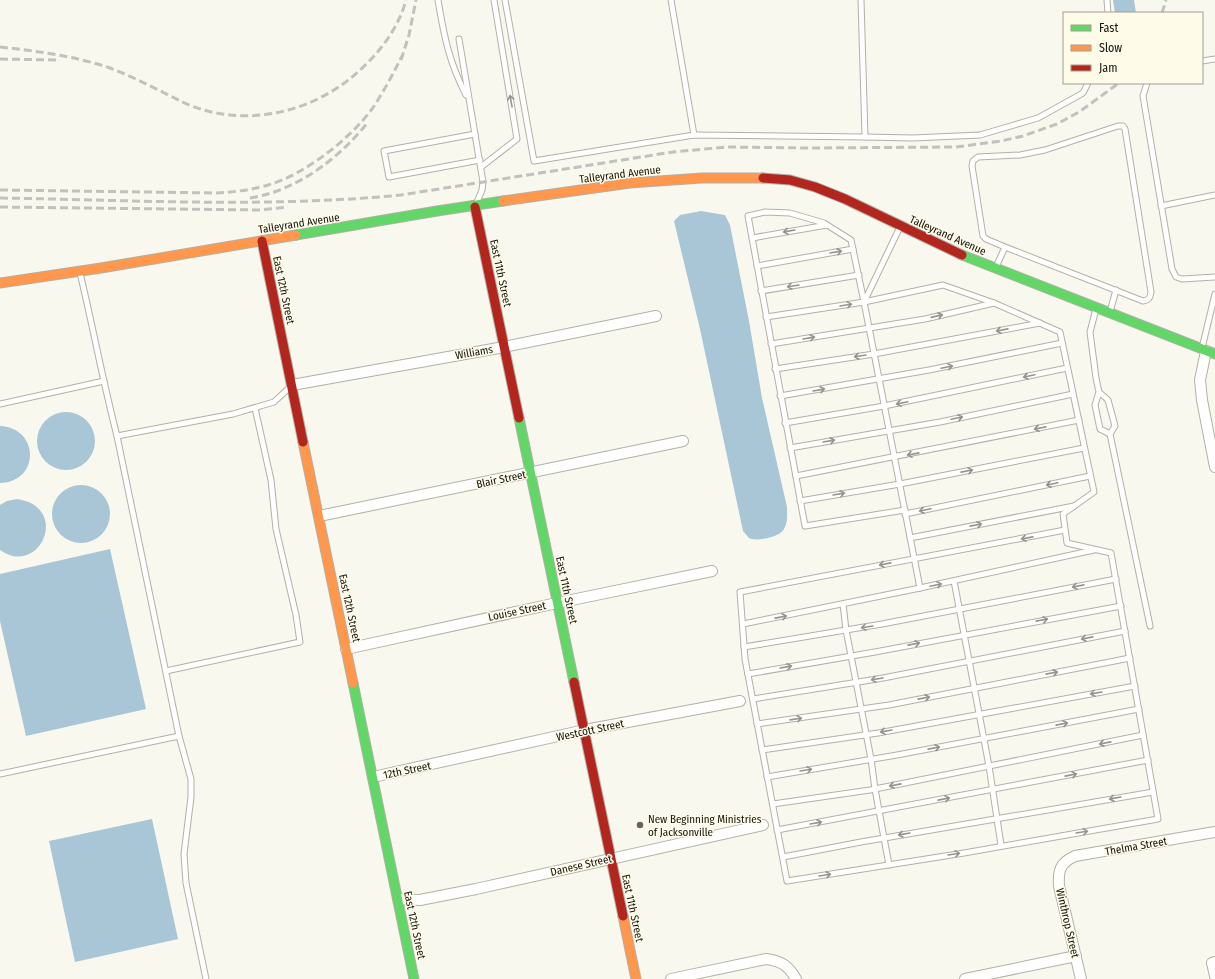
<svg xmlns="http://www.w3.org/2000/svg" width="1215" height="979" viewBox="0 0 1215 979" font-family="'Fira Sans Condensed',sans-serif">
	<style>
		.water { fill: #a8c6d5 }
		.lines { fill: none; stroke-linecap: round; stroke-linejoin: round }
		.lane-casing { stroke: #b2b0a8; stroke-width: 7 }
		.street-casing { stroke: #b2b0a8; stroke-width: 12 }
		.fast-casing { stroke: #b2b0a8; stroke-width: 11 }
		.slow-casing { stroke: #b2b0a8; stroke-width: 11 }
		.jam-casing { stroke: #b2b0a8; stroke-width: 11 }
		.lane { stroke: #fefefc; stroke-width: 5 }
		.street { stroke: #fefefc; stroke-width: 10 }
		.fast { stroke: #63d668; stroke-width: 9 }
		.slow { stroke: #ff974d; stroke-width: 9 }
		.jam { stroke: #b3261e; stroke-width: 9 }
		.rail { stroke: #c1c1be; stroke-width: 3; stroke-dasharray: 8 4; stroke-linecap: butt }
		.oneway { stroke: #959490 }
		.poi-dot { fill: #65635b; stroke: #fefbe9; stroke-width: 1.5 }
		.labels { text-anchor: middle; stroke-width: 3; stroke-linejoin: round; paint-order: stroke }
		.street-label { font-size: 11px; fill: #15130c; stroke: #fefbe9 }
		.poi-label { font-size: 11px; fill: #15130c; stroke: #fefbe9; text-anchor: start }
	</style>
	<rect width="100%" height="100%" fill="#f9f8ee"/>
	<g class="water">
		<path d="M1113,0H1134L1136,13H1115Z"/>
		<path d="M701,211L725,215L730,225L749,321L762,398L787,507C787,515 788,522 784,529C780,537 757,542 749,538C747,536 745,533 743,531L700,329L674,221L680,215Z"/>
		<circle cx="66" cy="441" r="29"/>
		<path d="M0,426C40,428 40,482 0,483Z"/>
		<circle cx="81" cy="514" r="29"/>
		<path d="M17,499C71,507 40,578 0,550V505L7,501Z"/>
		<path d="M110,549L146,709L26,736L0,621V574Z"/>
		<path d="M152,819L178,939L75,962L49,841Z"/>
	</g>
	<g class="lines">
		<defs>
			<g id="lane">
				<path d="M438,0C444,36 449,62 466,95"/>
				<path d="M505,0L534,161L694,135L865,137L861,0"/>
				<path d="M671,0L694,135"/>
				<path d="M1107,0L1108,13"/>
				<path d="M459,39L483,182L482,190L477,202"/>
				<path d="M1202,61L1215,59"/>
				<path d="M1147,83L1143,96L1172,269L1176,277L1182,279L1215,277"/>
				<path d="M475,134L384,151L389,177L480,160"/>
				<path d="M865,137L913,138L980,135L1038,118L1083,93L1088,83"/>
				<path d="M481,167L517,139L494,0"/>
				<path d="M1161,206L1215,195"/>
				<path d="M900,227L864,302L920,588"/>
				<path d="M752,238L827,225"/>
				<path d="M757,266L853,249"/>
				<path d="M996,267L1005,247L1143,301C1149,300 1150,298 1151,292L1125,129L1123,126H1118L1045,150L1020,155L978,157L973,161L972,166L983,236L986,239L1005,247"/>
				<path d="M761,291L859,275"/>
				<path d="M864,302L851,240L824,223L790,213L765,212L748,216L805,526L905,510"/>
				<path d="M1096,309L1090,332L1096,378L1099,392L1108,400L1115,426L1110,434L1100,429L1095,405L1099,392"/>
				<path d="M1110,312L1116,290"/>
				<path d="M766,317L864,302L943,285L994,303L1060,332L1094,492L1063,514L1067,543L1111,553L1158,819L964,853L787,881L745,659L740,592L1065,530"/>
				<path d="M771,344L925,319L994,303"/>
				<path d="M1202,348L1215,294"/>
				<path d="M775,369L874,354L1040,323"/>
				<path d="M780,396L929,370L1062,343"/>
				<path d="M0,404L104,381"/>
				<path d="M785,423L884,406L1067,368"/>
				<path d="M1110,434L1150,626"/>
				<path d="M117,436L233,414L274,402L289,388"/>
				<path d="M790,448L940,422L1073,394"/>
				<path d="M796,476L1079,420"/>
				<path d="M800,501L900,484L1084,448"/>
				<path d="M905,514L1090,476"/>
				<path d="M910,538L1074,506"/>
				<path d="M954,581L989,766L1001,845"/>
				<path d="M843,604L846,630L871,759L875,789L889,865"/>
				<path d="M743,624L920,588L1094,550"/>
				<path d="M744,647L882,624L1116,579"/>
				<path d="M166,671L300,642L296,615L276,529L271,480L255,408"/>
				<path d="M748,674L875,652L1121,606"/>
				<path d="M753,699L883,678L1125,631"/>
				<path d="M757,724L889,705L1130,658"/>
				<path d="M179,736L191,779V797L184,854L186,883L206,979"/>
				<path d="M762,750L878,733L1135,686"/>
				<path d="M0,774L179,736L117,436C103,382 93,327 80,273"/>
				<path d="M767,777L897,755L1139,709"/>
				<path d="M773,804L870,790L1143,735"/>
				<path d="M777,830L1148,760"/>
				<path d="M783,857L861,842L1153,792"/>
			</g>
			<g id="street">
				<path d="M1206,351L1200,380L1202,400L1215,467"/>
				<path d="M292,385L504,347L656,316"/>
				<path d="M319,516L683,441"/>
				<path d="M346,649L557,603L712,571"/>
				<path d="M373,777L585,730L740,701"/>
				<path d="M398,899L420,900L476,889L763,825"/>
				<path d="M1215,962L1212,963L1215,976"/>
				<path d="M671,979L766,959C781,961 788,965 796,979"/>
				<path d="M965,979L1076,956"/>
				<path d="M1081,979L1059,886C1058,870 1060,863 1075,856L1215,832"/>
			</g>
			<g id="fast">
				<path d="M296,235L437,211L503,201"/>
				<path d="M962,255L1215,354"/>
				<path d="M519,418L574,682"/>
				<path d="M353,683L414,979"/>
			</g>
			<g id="slow">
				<path d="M503,201L630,183L702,178H763"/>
				<path d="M0,283L101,268L296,235"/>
				<path d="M303,442L353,683"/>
				<path d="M623,916L636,979"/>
			</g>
			<g id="jam">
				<path d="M763,178L790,180L815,187L845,199L962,255"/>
				<path d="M475,207L519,418"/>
				<path d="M262,241L303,442"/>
				<path d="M574,682L623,916"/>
			</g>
		</defs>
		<use href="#lane" class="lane-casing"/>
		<use href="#street" class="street-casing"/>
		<use href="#fast" class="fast-casing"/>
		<use href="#slow" class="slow-casing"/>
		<use href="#jam" class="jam-casing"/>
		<use href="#lane" class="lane"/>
		<use href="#street" class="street"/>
		<use href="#fast" class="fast"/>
		<use href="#slow" class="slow"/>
		<use href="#jam" class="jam"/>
		<g class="rail">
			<path d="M1162,13L1166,0"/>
			<path d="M0,47C36,51 75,56 110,68C137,78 163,93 189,105C244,127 306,114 351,78C375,58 398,31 406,0"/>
			<path d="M0,59L56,60"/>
			<path d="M401,60L409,35L416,0"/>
			<path d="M0,190L217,193C234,192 251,190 268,185C304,175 350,139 372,109C383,93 393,74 402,56"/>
			<path d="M0,198C133,200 268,208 401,195L673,152L727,147L806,148L956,147L1001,141L1023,136L1057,124L1079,112L1119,83"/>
			<path d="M250,198C296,191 340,158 368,122"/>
			<path d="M0,207L260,210L288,207"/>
		</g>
	</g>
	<defs><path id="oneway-shaft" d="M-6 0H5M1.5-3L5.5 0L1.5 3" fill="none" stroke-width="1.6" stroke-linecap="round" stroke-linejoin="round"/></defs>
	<g class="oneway">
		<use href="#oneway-shaft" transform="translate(511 101) rotate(-100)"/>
		<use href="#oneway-shaft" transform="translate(789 231) rotate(170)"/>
		<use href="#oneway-shaft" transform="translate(836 252) rotate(-10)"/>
		<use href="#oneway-shaft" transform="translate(793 286) rotate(171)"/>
		<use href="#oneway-shaft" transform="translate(846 305) rotate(-9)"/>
		<use href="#oneway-shaft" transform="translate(937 316) rotate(-13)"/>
		<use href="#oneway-shaft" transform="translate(1002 330) rotate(169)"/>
		<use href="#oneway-shaft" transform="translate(809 338) rotate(-10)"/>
		<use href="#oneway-shaft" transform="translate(860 356) rotate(171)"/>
		<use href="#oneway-shaft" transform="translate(947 367) rotate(-12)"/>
		<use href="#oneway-shaft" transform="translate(1029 376) rotate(168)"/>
		<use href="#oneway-shaft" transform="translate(819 390) rotate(-10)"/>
		<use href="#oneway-shaft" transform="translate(902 403) rotate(168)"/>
		<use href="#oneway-shaft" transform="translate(957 418) rotate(-12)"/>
		<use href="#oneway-shaft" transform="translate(1040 428) rotate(169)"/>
		<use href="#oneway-shaft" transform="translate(829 441) rotate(-10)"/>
		<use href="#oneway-shaft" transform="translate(913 454) rotate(169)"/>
		<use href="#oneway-shaft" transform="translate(967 471) rotate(-11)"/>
		<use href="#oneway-shaft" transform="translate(1052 484) rotate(168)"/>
		<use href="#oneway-shaft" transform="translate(839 494) rotate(-10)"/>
		<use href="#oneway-shaft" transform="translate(925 510) rotate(168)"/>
		<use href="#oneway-shaft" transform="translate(976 525) rotate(-11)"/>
		<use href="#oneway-shaft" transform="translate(1027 538) rotate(169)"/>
		<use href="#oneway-shaft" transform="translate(885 564) rotate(169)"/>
		<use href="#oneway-shaft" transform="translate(936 585) rotate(-12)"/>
		<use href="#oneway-shaft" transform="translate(1078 586) rotate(169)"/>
		<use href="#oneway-shaft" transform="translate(781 617) rotate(-11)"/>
		<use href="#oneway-shaft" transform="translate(1042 620) rotate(-11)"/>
		<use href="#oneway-shaft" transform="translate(867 627) rotate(171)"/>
		<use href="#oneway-shaft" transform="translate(1087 638) rotate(169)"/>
		<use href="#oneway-shaft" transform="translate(914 644) rotate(-11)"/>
		<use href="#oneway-shaft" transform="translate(786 667) rotate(-10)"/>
		<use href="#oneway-shaft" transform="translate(1052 673) rotate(-11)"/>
		<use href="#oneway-shaft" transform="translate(877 679) rotate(171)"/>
		<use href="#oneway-shaft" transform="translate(1096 693) rotate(170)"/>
		<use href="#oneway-shaft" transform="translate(924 698) rotate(-11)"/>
		<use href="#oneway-shaft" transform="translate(796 719) rotate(-8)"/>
		<use href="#oneway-shaft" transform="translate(1062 724) rotate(-11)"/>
		<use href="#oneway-shaft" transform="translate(886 731) rotate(170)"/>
		<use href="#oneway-shaft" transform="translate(1105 743) rotate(169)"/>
		<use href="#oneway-shaft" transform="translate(934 748) rotate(-11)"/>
		<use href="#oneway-shaft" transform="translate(806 770) rotate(-9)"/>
		<use href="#oneway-shaft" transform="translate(1071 775) rotate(-11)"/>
		<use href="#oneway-shaft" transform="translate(895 785) rotate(169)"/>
		<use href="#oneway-shaft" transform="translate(1115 798) rotate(170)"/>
		<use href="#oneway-shaft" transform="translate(944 799) rotate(-11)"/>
		<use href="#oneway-shaft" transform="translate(816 823) rotate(-10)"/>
		<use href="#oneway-shaft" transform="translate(1082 832) rotate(-9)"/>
		<use href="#oneway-shaft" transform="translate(904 834) rotate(170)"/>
		<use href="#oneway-shaft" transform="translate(954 854) rotate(-9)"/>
		<use href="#oneway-shaft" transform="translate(825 875) rotate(-9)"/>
	</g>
	<circle class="poi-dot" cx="640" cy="825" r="4"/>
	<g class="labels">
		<g class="street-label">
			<text transform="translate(620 174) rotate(-7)" y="4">Talleyrand Avenue</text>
			<text transform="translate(299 223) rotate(-9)" y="4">Talleyrand Avenue</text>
			<text transform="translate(948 235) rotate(24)" y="4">Talleyrand Avenue</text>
			<text transform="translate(501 273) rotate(78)" y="4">East 11th Street</text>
			<text transform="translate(284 290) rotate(78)" y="4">East 12th Street</text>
			<text transform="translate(474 352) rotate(-10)" y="4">Williams</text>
			<text transform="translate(501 479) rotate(-12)" y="4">Blair Street</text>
			<text transform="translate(567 590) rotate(78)" y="4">East 11th Street</text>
			<text transform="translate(350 608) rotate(78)" y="4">East 12th Street</text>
			<text transform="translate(517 611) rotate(-12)" y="4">Louise Street</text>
			<text transform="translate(590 730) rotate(-12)" y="4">Westcott Street</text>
			<text transform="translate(407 770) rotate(-12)" y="4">12th Street</text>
			<text transform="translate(1136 846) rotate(-10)" y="4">Thelma Street</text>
			<text transform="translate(581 865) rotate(-13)" y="4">Danese Street</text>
			<text transform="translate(633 908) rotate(78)" y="4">East 11th Street</text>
			<text transform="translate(1068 923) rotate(77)" y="4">Winthrop Street</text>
			<text transform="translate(415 925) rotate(78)" y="4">East 12th Street</text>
		</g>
		<g class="poi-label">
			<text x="648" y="823">New Beginning Ministries<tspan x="648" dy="13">of Jacksonville</tspan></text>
		</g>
	</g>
	<rect x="1063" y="12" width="140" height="72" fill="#fefbe9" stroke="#a19e91"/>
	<rect x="1071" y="25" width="20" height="6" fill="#63d668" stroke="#a19e91"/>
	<text x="1099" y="32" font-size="12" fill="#15130c">Fast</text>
	<rect x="1071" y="45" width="20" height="6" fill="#ff974d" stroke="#a19e91"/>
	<text x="1099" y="52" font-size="12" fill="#15130c">Slow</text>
	<rect x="1071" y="65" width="20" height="6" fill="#b3261e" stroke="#a19e91"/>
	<text x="1099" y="72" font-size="12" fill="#15130c">Jam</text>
</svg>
